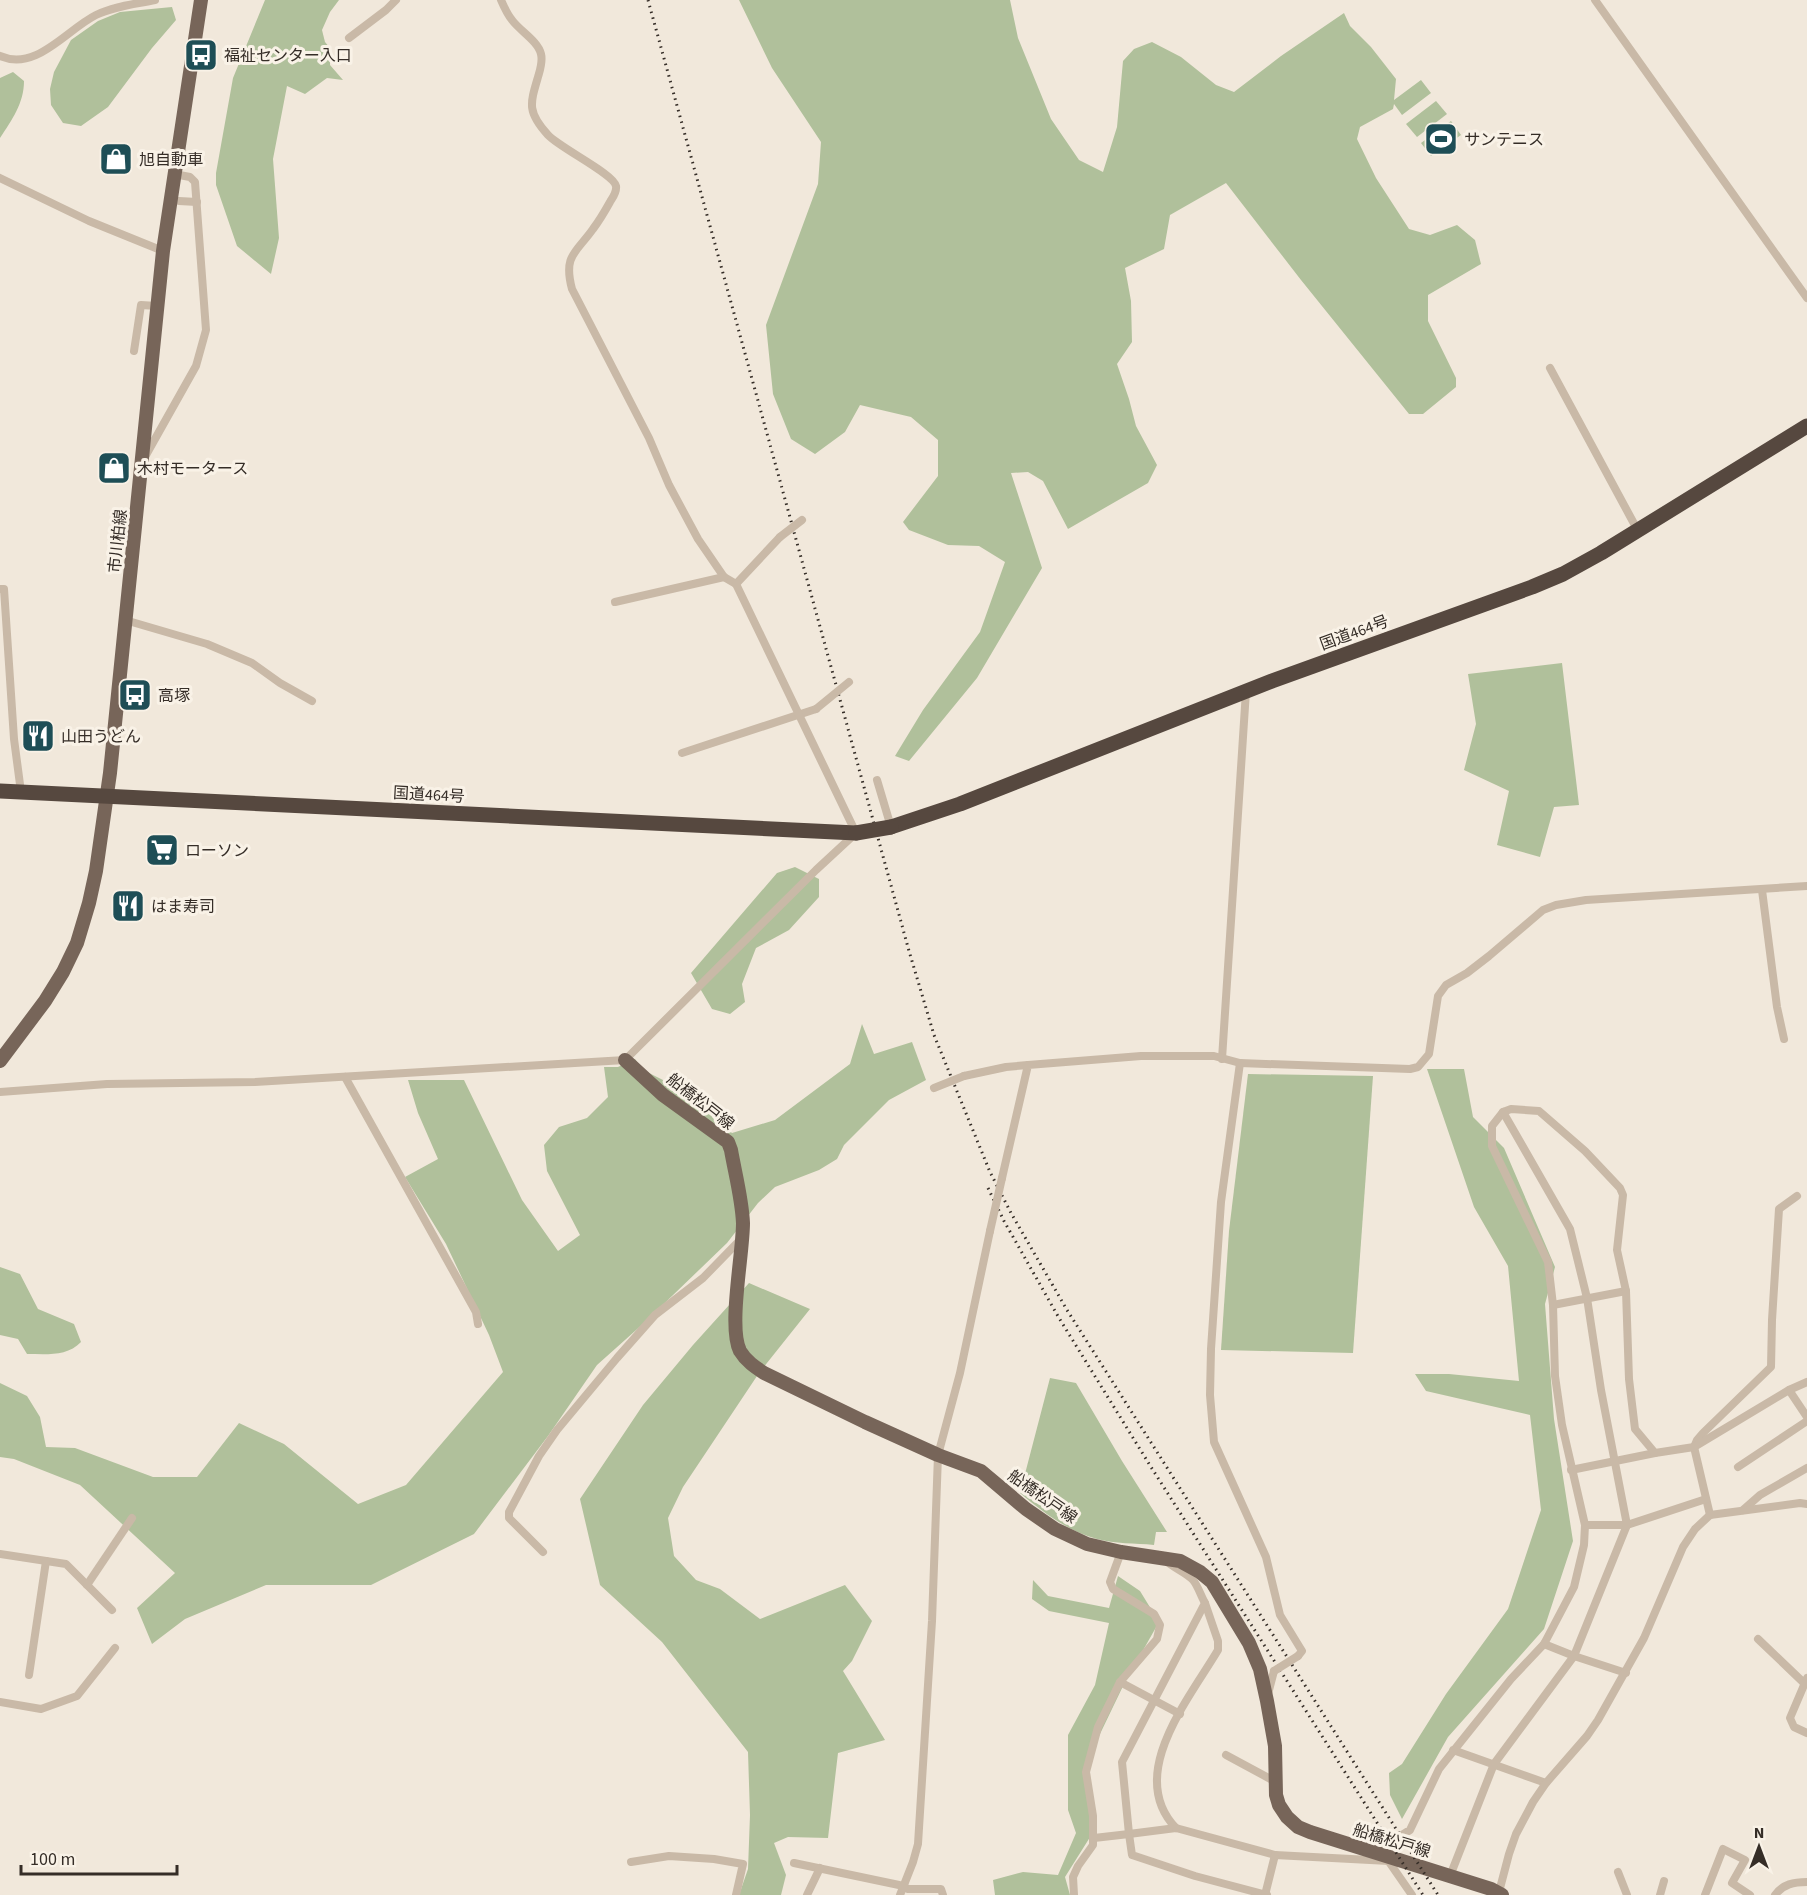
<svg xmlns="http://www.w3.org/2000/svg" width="1807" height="1895" viewBox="0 0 1807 1895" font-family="'Source Sans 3','Noto Sans JP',sans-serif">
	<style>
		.green { fill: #b0c09b }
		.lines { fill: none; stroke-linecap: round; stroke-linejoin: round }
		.street { stroke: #c9b9a7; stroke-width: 8 }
		.primary { stroke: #776559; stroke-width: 14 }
		.highway { stroke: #56483f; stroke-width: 15 }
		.rail { stroke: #352d27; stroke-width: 3; stroke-dasharray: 1.5 4.5; stroke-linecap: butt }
		.street-bridge { stroke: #c9b9a7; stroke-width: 8 }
		.highway-bridge { stroke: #56483f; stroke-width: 15 }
		.labels { text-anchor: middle; stroke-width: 6; stroke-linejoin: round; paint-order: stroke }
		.poi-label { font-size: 16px; fill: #352d27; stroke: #f9f2e7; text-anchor: start }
		.street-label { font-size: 16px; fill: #352d27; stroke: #f9f2e7 }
	</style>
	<rect width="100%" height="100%" fill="#f1e8db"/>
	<g class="green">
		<path d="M265,0H339L330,12L322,30L325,42L330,48V65L343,80L327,78L305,94L287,86L273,159L279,238L271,274L237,246L216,185V173L233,78Z"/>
		<path d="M739,0H1010L1018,38L1051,119L1079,160L1103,172L1117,127L1123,61L1134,49L1152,42L1181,57L1216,85L1234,92L1281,56L1344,13L1350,26L1371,47L1396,79L1394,100L1421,80L1431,93L1402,115L1394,104L1393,109L1360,127L1357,139L1376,178L1409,229L1430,235L1457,225L1475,240L1481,264L1428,295V321L1456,378V387L1423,414H1409L1301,280L1226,183L1170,215L1164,249L1125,268L1131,301L1132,342L1117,364L1129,399L1136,426L1157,465L1148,483L1068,529L1043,481L1028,472L1011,473L1042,568L977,678L909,761L895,756L923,710L980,632L1005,562L979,546L948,545L909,530L903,522L938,476V440L911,417L860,405L845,432L815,454L791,439L773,394L766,325L818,184L821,142L772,68Z"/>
		<path d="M172,7L176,20L152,48L108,107L81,126L63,123L51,105L50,89L54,72L71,40L98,21L120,12Z"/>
		<path d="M13,72L24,81C24,103 12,120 0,138V78Z"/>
		<path d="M1436,101L1447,114L1417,137L1406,124Z"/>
		<path d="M1451,121L1461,135L1431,156L1421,143Z"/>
		<path d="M1562,663L1579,805L1554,807L1540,857L1497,845L1509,791L1464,770L1476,724L1468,674Z"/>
		<path d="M795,867L819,879V897L789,930L756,948L742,984L745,1002L730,1014L712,1009L691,973L777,873Z"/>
		<path d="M862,1024L874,1054L912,1042L926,1080L889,1100L844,1145L837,1159L819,1170L775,1187L758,1203L727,1243L644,1323L597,1365L548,1436L474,1534L371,1585H266L185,1619L152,1644L137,1608L175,1573L80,1485L14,1459L0,1457V1383L27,1396L40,1417L46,1447L75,1448L153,1477H197L239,1423L284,1444L358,1504L406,1485L503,1372L489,1335L446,1244L405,1177L438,1159L418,1113L408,1080H464L522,1200L558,1251L580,1235L547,1171L544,1145L559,1127L587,1118L608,1097L604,1067H618L635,1059L643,1070L673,1085L732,1133L775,1120L850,1064Z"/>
		<path d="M1427,1069H1464L1473,1117L1504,1148L1555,1267L1545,1304L1554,1419L1573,1541L1544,1629L1448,1737L1402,1819L1390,1795L1389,1773L1402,1764L1446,1694L1508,1609L1541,1510L1530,1415L1426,1391L1415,1374H1449L1519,1381L1508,1266L1474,1207Z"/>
		<path d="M1248,1074L1373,1076L1353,1353L1221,1350L1229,1231Z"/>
		<path d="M0,1267L20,1274L38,1309L74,1324L81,1342C67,1357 45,1354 27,1354L18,1339L0,1335Z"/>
		<path d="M749,1283L810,1309L759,1373L683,1487L668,1518L674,1556L696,1580L720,1589L760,1619L845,1585L872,1621L852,1661L843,1671L885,1740L838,1753L828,1838L788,1837L774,1843L786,1875L781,1895H739L748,1869L750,1815L748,1752L662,1642L600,1585L580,1499L643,1405L693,1345Z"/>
		<path d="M1050,1378L1076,1383L1122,1461L1167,1532H1156L1154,1545C1135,1543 1115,1544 1097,1539C1066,1530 1044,1513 1020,1493Z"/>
		<path d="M1118,1576L1140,1591L1159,1622L1124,1684L1087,1761L1092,1834L1065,1877L1070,1895H995L993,1880L1023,1872L1058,1875L1076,1833L1068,1810V1735L1095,1685L1109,1623L1049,1611L1032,1599L1033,1580L1048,1596L1109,1608Z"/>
	</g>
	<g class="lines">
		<g class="street">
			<path d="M501,0C504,7 507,14 512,20C520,31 538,41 541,54C543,62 540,70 538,77C530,104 527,112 548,135C560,148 614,174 616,186C617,192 613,197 610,202C605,211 599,221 593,229C576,253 563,255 572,289L649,438L669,485L698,539L724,577L736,584"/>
			<path d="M1595,0L1807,298"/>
			<path d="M349,38L386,10L396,0"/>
			<path d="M0,56C36,72 66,30 96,15C114,6 136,4 155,0"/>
			<path d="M0,178L89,221L163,251"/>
			<path d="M179,201L197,202"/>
			<path d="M134,351L141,305L157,306"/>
			<path d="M1550,368L1638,531"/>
			<path d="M146,455L196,366L206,330L195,182L190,177L174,174"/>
			<path d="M0,589H4L14,739L21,792"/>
			<path d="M615,602L724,577"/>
			<path d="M125,620L207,644L252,663L280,683L312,701"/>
			<path d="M682,753L816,709"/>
			<path d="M877,780L891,827"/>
			<path d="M1762,890L1777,1007L1784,1039"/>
			<path d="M1222,1059L1246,691"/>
			<path d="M1240,1063L1221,1202L1211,1349L1210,1395L1214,1442L1266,1557L1280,1615L1302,1651L1298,1656"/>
			<path d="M964,1076L1006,1067L1028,1065"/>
			<path d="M345,1077L476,1312L478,1324"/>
			<path d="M0,1092L107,1084L255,1082L625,1060L816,870L856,833L736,584L780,537"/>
			<path d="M1002,1178L1028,1065L1141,1056H1214L1240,1063L1410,1069L1418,1067L1429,1054L1438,996L1446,985L1467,973L1489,956L1543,910L1556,905L1586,900L1807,886"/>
			<path d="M1553,1305L1626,1291"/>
			<path d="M1789,1390L1807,1417"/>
			<path d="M1738,1467L1807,1421"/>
			<path d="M1571,1470L1655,1453"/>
			<path d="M1743,1510L1760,1495L1807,1468"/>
			<path d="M1710,1515L1694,1447L1697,1440L1703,1433L1771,1367L1772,1320L1779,1209L1797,1196"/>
			<path d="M1585,1525H1627L1706,1499"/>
			<path d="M543,1552L509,1518V1512L539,1456L557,1430L617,1358L655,1315L703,1278L742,1238"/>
			<path d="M0,1554L66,1564L112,1610"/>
			<path d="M1164,1559C1174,1569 1184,1571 1193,1580C1198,1586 1201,1596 1205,1603L1122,1762L1129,1834L1176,1828L1275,1855L1389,1861"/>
			<path d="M87,1585L132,1518"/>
			<path d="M1758,1639L1804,1683"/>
			<path d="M1544,1644L1574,1656L1626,1673"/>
			<path d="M29,1675L46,1561"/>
			<path d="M1807,1678L1790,1718L1794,1727L1807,1733"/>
			<path d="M1120,1682L1180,1714"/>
			<path d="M1268,1694L1274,1671"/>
			<path d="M0,1702L41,1709L77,1696L115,1648"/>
			<path d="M1453,1750L1546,1783"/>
			<path d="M1226,1755L1276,1782"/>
			<path d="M1176,1828C1125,1775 1189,1699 1218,1650V1641L1205,1603"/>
			<path d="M1094,1838L1129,1834L1132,1855L1195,1876L1267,1895"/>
			<path d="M1375,1852L1410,1830L1439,1769L1511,1679L1544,1644L1574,1587L1584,1545L1585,1525L1562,1425L1555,1376L1553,1305L1548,1262L1492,1146V1126L1503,1112L1511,1109L1539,1111L1585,1151L1620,1188L1623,1195L1617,1250L1626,1291L1629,1379L1635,1429L1655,1453L1694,1447L1789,1390L1807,1382"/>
			<path d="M1387,1859L1412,1895"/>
			<path d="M631,1862L669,1856L714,1859L743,1864L736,1895"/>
			<path d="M794,1863L899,1885L908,1889H941L943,1895"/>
			<path d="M1618,1872L1627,1895"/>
			<path d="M1450,1876L1494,1764L1574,1656L1627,1525L1601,1390L1587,1298L1570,1229L1503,1112"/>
			<path d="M1499,1892L1509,1854L1516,1834L1533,1802L1546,1783L1587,1736L1598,1720L1644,1638L1683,1547L1695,1529L1710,1515L1800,1503L1807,1504"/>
			<path d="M807,1895L820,1868"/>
			<path d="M900,1895L913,1862L918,1844L932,1621L938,1455L960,1373L990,1231"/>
			<path d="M1074,1895L1073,1877L1078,1866L1093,1845V1816L1086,1772L1098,1727L1120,1682L1157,1639L1160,1625L1154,1614L1113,1589L1110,1582L1121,1552"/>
			<path d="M1265,1895L1275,1855"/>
			<path d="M1660,1895L1664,1881"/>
			<path d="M1705,1895L1723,1849L1745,1860L1732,1883L1750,1895"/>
			<path d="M1775,1895C1783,1884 1794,1882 1807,1882"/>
		</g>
		<g class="primary">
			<path d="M625,1060L663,1095L728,1142L731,1150C735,1173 742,1199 743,1223C743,1254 728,1327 740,1351C746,1361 755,1367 764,1373L865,1422L938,1455L981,1471L1026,1509L1055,1529L1087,1544L1121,1552L1180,1561L1200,1572L1212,1582L1249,1643L1260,1669L1267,1701L1275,1746L1276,1795L1279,1805L1287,1817L1298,1827L1310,1832L1491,1889L1502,1895"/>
			<path d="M0,1061L45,1001L63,972L77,943L89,903L96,871L110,773L163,251L201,0"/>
		</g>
		<g class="highway">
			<path d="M0,791L856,833"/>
			<path d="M891,827L960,804L1272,681L1532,587L1563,574L1601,553L1807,426"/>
		</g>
		<g class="rail">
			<path d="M648,0L909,951L934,1035L990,1172L1011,1213L1067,1310L1438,1895"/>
			<path d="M988,1188L1004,1221L1059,1318L1151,1467L1423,1895"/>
		</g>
		<g class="street-bridge">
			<path d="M780,537L802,520"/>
			<path d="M816,709L849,682"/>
			<path d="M934,1088L964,1076"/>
			<path d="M990,1231L1002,1178"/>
			<path d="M1274,1671L1298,1656"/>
		</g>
		<path class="highway-bridge" d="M856,833L891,827"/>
	</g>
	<defs>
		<symbol id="bus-square" viewBox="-11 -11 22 22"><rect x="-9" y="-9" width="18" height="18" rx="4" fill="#1e4e56" stroke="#f9f2e7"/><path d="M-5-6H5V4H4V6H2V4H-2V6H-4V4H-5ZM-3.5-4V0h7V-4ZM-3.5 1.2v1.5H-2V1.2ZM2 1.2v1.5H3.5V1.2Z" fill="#fff"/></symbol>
		<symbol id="stadium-square" viewBox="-11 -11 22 22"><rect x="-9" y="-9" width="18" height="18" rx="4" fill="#1e4e56" stroke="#f9f2e7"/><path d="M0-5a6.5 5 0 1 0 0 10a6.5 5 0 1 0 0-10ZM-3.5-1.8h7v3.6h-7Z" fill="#fff"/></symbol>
		<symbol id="shop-square" viewBox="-11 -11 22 22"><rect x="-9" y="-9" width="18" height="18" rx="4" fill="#1e4e56" stroke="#f9f2e7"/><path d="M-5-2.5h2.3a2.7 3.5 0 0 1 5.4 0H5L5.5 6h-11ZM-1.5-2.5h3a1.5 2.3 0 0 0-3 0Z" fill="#fff"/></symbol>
		<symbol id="restaurant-square" viewBox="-11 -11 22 22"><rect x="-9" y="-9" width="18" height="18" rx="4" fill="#1e4e56" stroke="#f9f2e7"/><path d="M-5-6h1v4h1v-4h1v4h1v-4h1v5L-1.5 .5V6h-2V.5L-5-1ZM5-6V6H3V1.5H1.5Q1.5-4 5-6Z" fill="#fff"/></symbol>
		<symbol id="supermarket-square" viewBox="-11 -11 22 22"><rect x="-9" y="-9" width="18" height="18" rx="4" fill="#1e4e56" stroke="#f9f2e7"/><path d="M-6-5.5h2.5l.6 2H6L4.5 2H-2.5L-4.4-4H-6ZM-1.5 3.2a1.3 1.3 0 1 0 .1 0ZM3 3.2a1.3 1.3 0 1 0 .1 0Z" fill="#fff"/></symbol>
	</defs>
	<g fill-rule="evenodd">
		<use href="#bus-square" x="182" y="36" width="38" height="38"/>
		<use href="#stadium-square" x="1422" y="120" width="38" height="38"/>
		<use href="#shop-square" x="97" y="140" width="38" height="38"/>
		<use href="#shop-square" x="95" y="449" width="38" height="38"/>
		<use href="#bus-square" x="116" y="676" width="38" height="38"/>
		<use href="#restaurant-square" x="19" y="717" width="38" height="38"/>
		<use href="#supermarket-square" x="143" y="831" width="38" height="38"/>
		<use href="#restaurant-square" x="109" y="887" width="38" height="38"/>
	</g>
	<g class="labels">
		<g class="poi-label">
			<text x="224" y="61">福祉センター入口</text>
			<text x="1464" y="145">サンテニス</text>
			<text x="139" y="165">旭自動車</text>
			<text x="137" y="474">木村モータース</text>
			<text x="158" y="701">高塚</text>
			<text x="61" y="742">山田うどん</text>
			<text x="185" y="856">ローソン</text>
			<text x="151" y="912">はま寿司</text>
		</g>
		<g class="street-label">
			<text transform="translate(117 541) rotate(-84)" y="6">市川柏線</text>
			<text transform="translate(1354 632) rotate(-20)" y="6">国道464号</text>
			<text transform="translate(429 794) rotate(3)" y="6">国道464号</text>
			<text transform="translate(701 1101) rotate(38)" y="6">船橋松戸線</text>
			<text transform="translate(1043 1496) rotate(35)" y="6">船橋松戸線</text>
			<text transform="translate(1392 1840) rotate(17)" y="6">船橋松戸線</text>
		</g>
	</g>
	<g transform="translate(1759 1847)" stroke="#f9f2e7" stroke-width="4.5" paint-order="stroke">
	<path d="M0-4.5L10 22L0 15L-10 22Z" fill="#352d27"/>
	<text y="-9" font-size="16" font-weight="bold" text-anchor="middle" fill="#352d27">N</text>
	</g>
	<path d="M21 1865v9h156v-9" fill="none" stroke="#352d27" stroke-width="3"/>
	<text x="30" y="1865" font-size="18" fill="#352d27" stroke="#f9f2e7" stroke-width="4.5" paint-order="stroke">100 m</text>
</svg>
